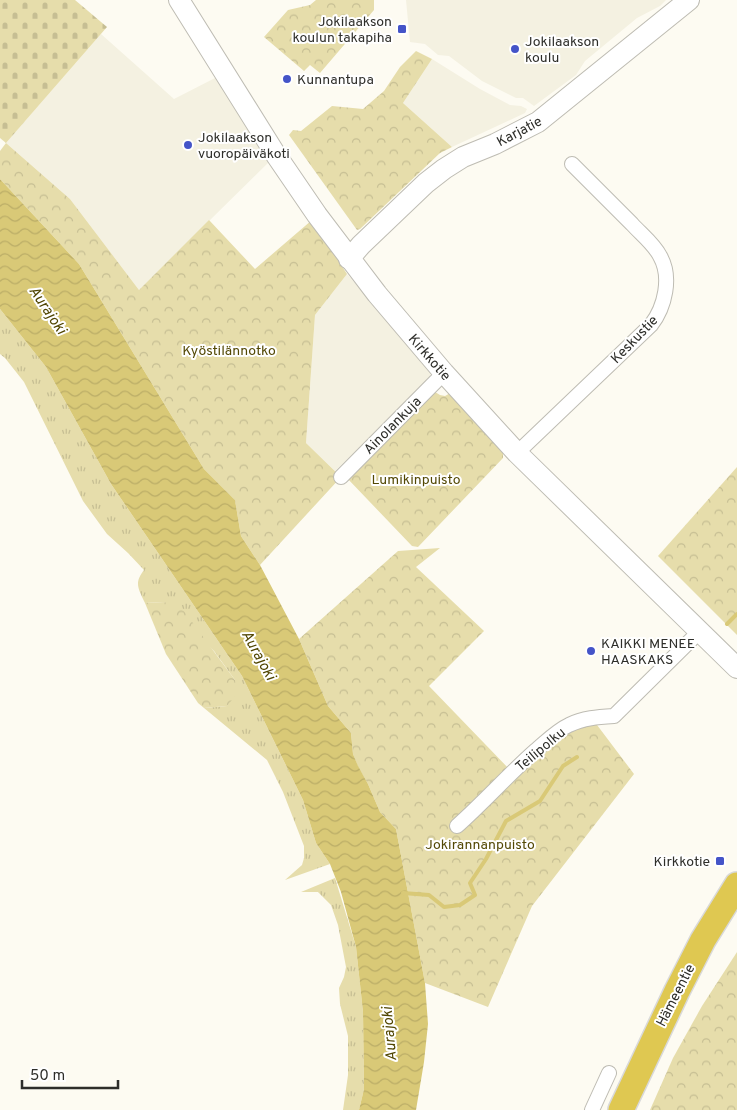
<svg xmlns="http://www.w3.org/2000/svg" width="737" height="1110" viewBox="0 0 737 1110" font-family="Overpass,sans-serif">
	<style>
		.built { fill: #f4f1e1 }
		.grass { fill: url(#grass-tufts) }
		.forest { fill: url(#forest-crowns) }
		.cemetery { fill: url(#cemetery-stones) }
		.water { fill: url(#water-waves) }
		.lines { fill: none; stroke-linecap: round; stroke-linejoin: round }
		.stream { stroke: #d9c977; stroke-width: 4 }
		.street-casing { stroke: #bebcb3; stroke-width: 16 }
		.secondary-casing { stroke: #bebcb3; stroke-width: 22 }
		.highway-casing { stroke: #d9d9d9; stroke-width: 28 }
		.street { stroke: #fff; stroke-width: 14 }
		.secondary { stroke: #fff; stroke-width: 20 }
		.highway { stroke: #dfc851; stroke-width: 25 }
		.poi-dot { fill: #4454c8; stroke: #fff; stroke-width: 2 }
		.labels { text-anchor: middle; stroke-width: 4; stroke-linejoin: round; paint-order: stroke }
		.poi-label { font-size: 14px; fill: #2e2e2a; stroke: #fff; text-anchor: start }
		.street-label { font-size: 14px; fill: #2e2e2a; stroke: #fff }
		.park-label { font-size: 14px; fill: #534804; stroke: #fff }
		.water-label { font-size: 15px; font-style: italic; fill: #504500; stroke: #fff }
	</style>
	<defs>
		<pattern id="grass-tufts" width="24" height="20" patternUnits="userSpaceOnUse" patternTransform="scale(1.25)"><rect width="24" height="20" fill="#e6ddab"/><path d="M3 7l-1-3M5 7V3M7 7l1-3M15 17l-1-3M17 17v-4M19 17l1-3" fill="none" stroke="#c6be93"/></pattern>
		<pattern id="forest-crowns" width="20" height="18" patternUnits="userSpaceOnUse" patternTransform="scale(1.25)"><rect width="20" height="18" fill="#e6ddab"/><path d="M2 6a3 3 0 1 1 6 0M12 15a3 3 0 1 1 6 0" fill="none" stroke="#c6be93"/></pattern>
		<pattern id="cemetery-stones" width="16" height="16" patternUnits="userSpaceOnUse" patternTransform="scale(1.25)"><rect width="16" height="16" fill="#e6ddab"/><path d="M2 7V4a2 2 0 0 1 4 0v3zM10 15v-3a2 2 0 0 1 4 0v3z" fill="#c6be93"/></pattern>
		<pattern id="water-waves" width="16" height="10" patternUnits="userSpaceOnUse" patternTransform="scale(1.25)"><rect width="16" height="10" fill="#d9c977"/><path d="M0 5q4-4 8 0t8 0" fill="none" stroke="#bbad67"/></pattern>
	</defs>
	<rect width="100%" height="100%" fill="#fdfbf2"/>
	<g class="built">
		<path d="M406,0H666L660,6L637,18L585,61L576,75L534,106L523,98H516L482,81L449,56L438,55L425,44L410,42Z"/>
		<path d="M101,34L174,99L217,77L271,160L139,290L70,199L6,143Z"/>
		<path d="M432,59L480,89L510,105L521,106L527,109L525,113L452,147L403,103Z"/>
		<path d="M347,274L431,371L429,380L335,471L306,443L315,315Z"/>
	</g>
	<g class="grass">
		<path d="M0,309L46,367L111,484L242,676L303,800L316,843L330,864L285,880L302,865L304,858V846L283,792L267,760L204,708L227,706L235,680L214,651L164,602L145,603C138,588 134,583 144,570L128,553L107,534L83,501L24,382L5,358L0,354Z"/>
		<path d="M335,878L356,947L363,1012L364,1089L359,1110H343L348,1075V1036L340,1004L339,988L344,977L346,967L338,925L331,905L318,892H301Z"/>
	</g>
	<g class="forest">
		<path d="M316,0H374V10L320,73L310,65L304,71L264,37L288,10L310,5Z"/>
		<path d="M416,51L432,59L403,103L452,147L440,153L360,229L357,230L289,135L293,130L301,131L332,106L363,109L384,91L400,67Z"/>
		<path d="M6,143L70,199L139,290L209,220L255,269L312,220L347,274L315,315L306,443L341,477L260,565L241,536L235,500L204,469L79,264L0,179V151Z"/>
		<path d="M435,392L440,395L445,396L452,392L503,448V458L418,547L412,546L346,477Z"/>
		<path d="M737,467V635L658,556Z"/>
		<path d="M440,548L416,567L484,631L429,686L512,772L591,717L634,774L532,906L488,1007L425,983L396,829L380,812L368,784L358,767L353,754L351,733L328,706L299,639L398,551Z"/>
		<path d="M164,602L184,611L235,680L237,694L227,706L204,708L198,703L166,654L145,603Z"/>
		<path d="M737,952V1110H650L673,1058L702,1006Z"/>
	</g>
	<path class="cemetery" d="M0,0H75L107,27L6,143L0,138Z"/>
	<path class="water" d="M0,179L79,264L204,469L235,500L241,536L260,565L299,639L328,706L351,733L353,754L358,766L368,784L380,812L396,829L425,983L428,1024L424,1062L416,1110H359L364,1089L363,1012L356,947L341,892L330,864L316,843L303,800L242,676L111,484L46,367L0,309Z"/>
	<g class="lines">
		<g class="stream">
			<path d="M727,624L737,614"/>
			<path d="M403,893L429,895L444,907L460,905L475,895L470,883L486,859L506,821L540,801L563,766L577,757"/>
		</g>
		<defs>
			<g id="street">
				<path d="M517,453L651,325C665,307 672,277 660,256C654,244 641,234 632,224C612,204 592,184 572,164"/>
				<path d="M341,477L444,373"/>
				<path d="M457,826C484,802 508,775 535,751C546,742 556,731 569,725C583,718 598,717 614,716L700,631"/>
				<path d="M592,1110L609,1073"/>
			</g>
			<g id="secondary">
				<path d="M179,0L276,155L317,215L377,294L444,373L517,453L737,668"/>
				<path d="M349,259L361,245L426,183L444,169L463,157L495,144L538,122L689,0"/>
			</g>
			<path id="highway" d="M621,1110L677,991L703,940L737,885"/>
		</defs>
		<use href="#street" class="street-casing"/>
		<use href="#secondary" class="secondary-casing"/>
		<use href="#highway" class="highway-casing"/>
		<use href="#street" class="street"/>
		<use href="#secondary" class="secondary"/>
		<use href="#highway" class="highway"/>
	</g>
	<g class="poi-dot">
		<rect x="397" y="24" width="10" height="10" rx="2.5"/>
		<circle cx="515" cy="49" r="5"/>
		<circle cx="287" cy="79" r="5"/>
		<circle cx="188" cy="145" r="5"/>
		<circle cx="591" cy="651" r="5"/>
		<rect x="715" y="856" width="10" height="10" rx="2.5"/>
	</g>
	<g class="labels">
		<g class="poi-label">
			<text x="392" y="26" text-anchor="end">Jokilaakson<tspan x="392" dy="16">koulun takapiha</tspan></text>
			<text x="525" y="46">Jokilaakson<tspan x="525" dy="16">koulu</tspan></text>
			<text x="297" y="84">Kunnantupa</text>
			<text x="198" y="142">Jokilaakson<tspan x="198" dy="16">vuoropäiväkoti</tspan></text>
			<text x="601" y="648">KAIKKI MENEE<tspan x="601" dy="16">HAASKAKS</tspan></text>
			<text x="710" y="866" text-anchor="end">Kirkkotie</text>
		</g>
		<g class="street-label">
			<text transform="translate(519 131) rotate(-28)" y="5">Karjatie</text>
			<text transform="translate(634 339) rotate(-46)" y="5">Keskustie</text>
			<text transform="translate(430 357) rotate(49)" y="5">Kirkkotie</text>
			<text transform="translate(392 425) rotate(-45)" y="5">Ainolankuja</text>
			<text transform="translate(540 749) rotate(-40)" y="5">Teilipolku</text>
			<text transform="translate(675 995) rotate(-63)" y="5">Hämeentie</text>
		</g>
		<g class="park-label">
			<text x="229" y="355">Kyöstilännotko</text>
			<text x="416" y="484">Lumikinpuisto</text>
			<text x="480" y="849">Jokirannanpuisto</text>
		</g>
		<g class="water-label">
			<text transform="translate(48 310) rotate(56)" y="5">Aurajoki</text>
			<text transform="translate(259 655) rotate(61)" y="5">Aurajoki</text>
			<text transform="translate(389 1034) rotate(-95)" y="5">Aurajoki</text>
		</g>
	</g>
	<path d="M22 1080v8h96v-8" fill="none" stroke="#2e2e2a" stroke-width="2.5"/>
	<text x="30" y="1080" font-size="15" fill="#2e2e2a" stroke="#ffffff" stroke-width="4" paint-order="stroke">50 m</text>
</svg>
